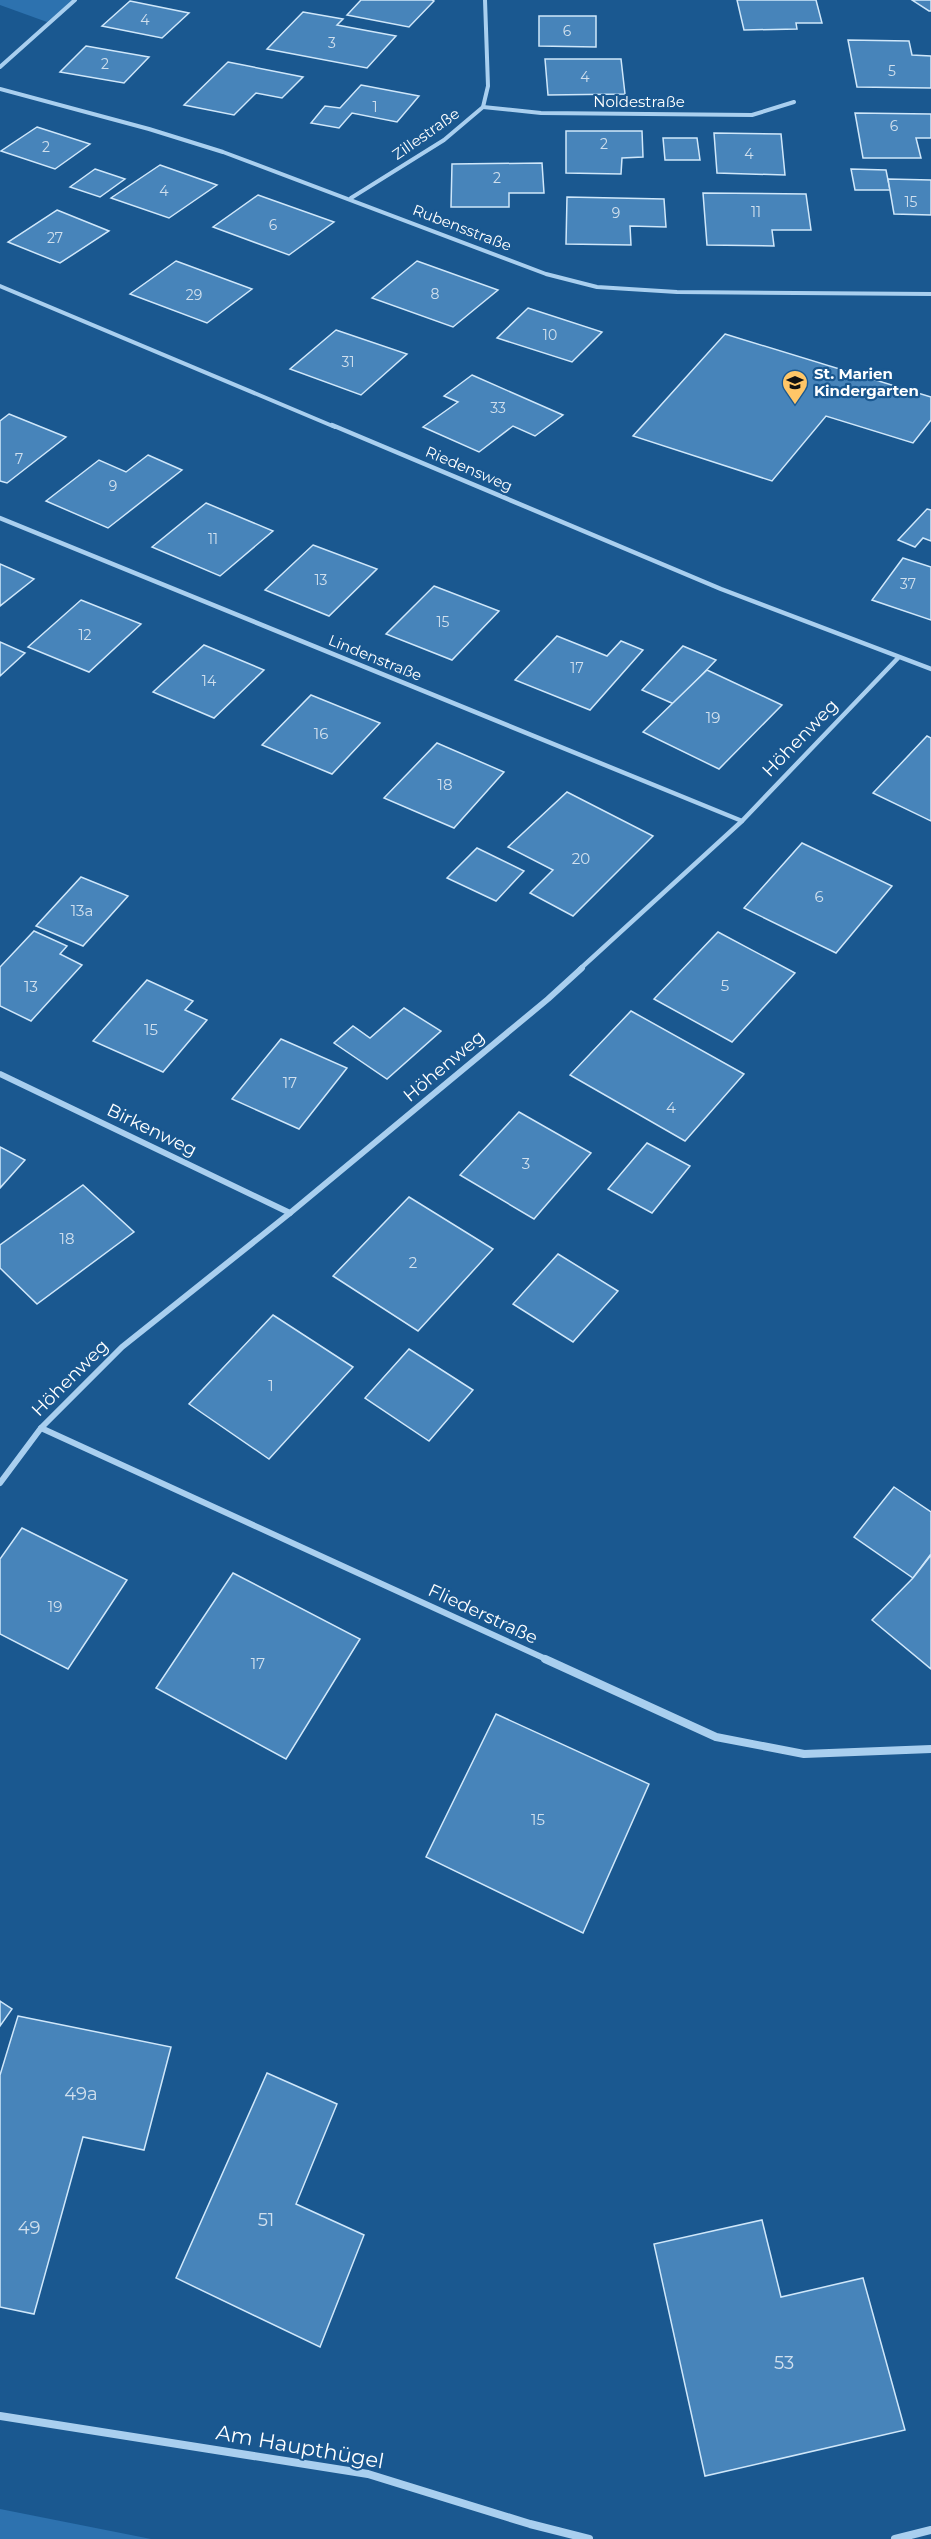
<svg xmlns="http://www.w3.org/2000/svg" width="931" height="2539" viewBox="0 0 931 2539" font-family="Montserrat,sans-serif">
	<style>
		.green { fill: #2d72af }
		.building { fill: #4784ba; stroke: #cfe7fa; stroke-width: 1.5 }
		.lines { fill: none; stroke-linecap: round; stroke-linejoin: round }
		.street-far3 { stroke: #a9cfef; stroke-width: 4 }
		.street-far2 { stroke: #a9cfef; stroke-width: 4.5 }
		.street-far1 { stroke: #a9cfef; stroke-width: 6 }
		.street { stroke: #a9cfef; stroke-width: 8 }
		.labels { text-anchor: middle; stroke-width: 4.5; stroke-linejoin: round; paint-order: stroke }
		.far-number-label { font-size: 14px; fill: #d1e0ee }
		.far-street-label { font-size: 15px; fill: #fff; stroke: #1a5890 }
		.far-poi-label { font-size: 15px; font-weight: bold; fill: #fff; stroke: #1a5890; text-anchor: start }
		.number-label { font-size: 15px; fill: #d1e0ee }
		.street-label { font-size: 18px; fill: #fff; stroke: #1a5890 }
		.near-number-label { font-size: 18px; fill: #d1e0ee }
		.near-street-label { font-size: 21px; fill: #fff; stroke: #1a5890 }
	</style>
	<rect width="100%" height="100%" fill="#1a5890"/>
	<g class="green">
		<path d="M0,0H73L47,22L0,5Z"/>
		<path d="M0,2509L151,2539H0Z"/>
	</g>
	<g class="building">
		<path d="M361,0H432L434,1L409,27L347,15Z"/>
		<path d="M737,0H816L822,23H796L797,29L744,30Z"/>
		<path d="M912,0H931V11H929Z"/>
		<path d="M130,1L189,13L162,38L102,26Z"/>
		<path d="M303,12L343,19L337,25L396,36L367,68L267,49Z"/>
		<path d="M539,16H596V47L539,46Z"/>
		<path d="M848,40L909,41L912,55L931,56V88L857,87Z"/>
		<path d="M86,46L149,57L124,83L60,72Z"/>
		<path d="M545,59H621L625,94L548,95Z"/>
		<path d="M228,62L303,77L282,98L256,93L234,115L184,105Z"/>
		<path d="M361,85L419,96L397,122L352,113L339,128L311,123L325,106L340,108Z"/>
		<path d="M855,113L931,114V138H916L921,158H863Z"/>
		<path d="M37,127L90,144L55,169L1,151Z"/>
		<path d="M566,131H642L643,157L622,158L621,174L566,173Z"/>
		<path d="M714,133L781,134L785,175L717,173Z"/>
		<path d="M663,138H697L700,160H665Z"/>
		<path d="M542,163L544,193H509V207H451L452,164Z"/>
		<path d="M160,165L217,185L169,218L111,198Z"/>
		<path d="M95,169L125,179L100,197L70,187Z"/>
		<path d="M851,169L886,170L890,190H855Z"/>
		<path d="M888,179L931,180V215L894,214Z"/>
		<path d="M703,193L806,194L811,230H772L774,246L707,245Z"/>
		<path d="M258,195L334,222L289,255L213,227Z"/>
		<path d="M567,197L664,199L666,227L630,226L631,245L566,244Z"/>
		<path d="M57,210L109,231L60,263L8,242Z"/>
		<path d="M176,261L252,289L207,323L130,294Z"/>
		<path d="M417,261L498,290L453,327L372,298Z"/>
		<path d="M528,308L602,332L572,362L497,338Z"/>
		<path d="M336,330L407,354L361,395L290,369Z"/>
		<path d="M725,334L931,397V420L913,443L826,416L772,481L633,436Z"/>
		<path d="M472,375L563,415L535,436L513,426L479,452L423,427L458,402L444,396Z"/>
		<path d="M9,414L66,437L7,483L0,481V421Z"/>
		<path d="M148,455L182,470L108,528L46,501L99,460L126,472Z"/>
		<path d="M206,503L273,531L220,576L152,547Z"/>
		<path d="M927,509L931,510V541L923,538L915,547L898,540Z"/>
		<path d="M313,545L377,569L329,616L265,590Z"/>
		<path d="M903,558L931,567V620L872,600Z"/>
		<path d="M0,564L34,579L0,606Z"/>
		<path d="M434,586L499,611L452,660L386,634Z"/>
		<path d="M81,600L141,624L89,672L28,647Z"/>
		<path d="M557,636L607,656L621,641L643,650L590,710L515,680Z"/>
		<path d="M0,642L25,653L0,676Z"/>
		<path d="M204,645L264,670L214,718L153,692Z"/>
		<path d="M683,646L716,660L674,704L642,690Z"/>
		<path d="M707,670L782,705L719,769L643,732Z"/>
		<path d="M311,695L380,723L332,774L262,745Z"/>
		<path d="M927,736L931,738V821L873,793Z"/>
		<path d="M437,743L504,772L454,828L384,798Z"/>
		<path d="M567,792L653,836L573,916L530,893L553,870L508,847Z"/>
		<path d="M802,843L892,886L836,953L744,908Z"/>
		<path d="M477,848L524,871L496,901L447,878Z"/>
		<path d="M81,877L128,896L83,946L36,926Z"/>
		<path d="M34,931L67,946L60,954L82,965L31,1021L0,1006V967Z"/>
		<path d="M718,932L795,973L732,1042L654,999Z"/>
		<path d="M147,980L193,1001L185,1010L207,1020L163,1072L93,1041Z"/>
		<path d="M404,1008L441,1031L387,1079L334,1043L353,1026L370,1038Z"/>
		<path d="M631,1011L744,1074L685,1141L570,1075Z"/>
		<path d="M281,1039L347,1068L299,1129L232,1099Z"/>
		<path d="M519,1112L591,1153L534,1219L460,1175Z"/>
		<path d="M647,1143L690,1166L652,1213L608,1189Z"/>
		<path d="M0,1147L25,1160L0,1188Z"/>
		<path d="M83,1185L134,1232L37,1304L0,1268V1245Z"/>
		<path d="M409,1197L493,1249L418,1331L333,1276Z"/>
		<path d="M558,1254L618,1291L573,1342L513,1304Z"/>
		<path d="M273,1315L353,1367L269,1459L189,1404Z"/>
		<path d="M409,1349L473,1390L429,1441L365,1398Z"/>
		<path d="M894,1487L931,1512V1554L913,1578L854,1537Z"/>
		<path d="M22,1528L127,1580L68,1669L0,1634V1559Z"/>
		<path d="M931,1555V1669L872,1620L913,1578Z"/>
		<path d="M233,1573L360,1639L286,1759L156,1688Z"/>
		<path d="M496,1714L649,1784L583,1933L426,1857Z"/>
		<path d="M0,2001L12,2009L0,2026Z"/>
		<path d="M18,2016L171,2047L144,2150L83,2137L34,2314L0,2307V2075Z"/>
		<path d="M267,2073L337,2104L296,2204L364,2235L320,2347L176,2278Z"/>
		<path d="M762,2220L781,2297L863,2278L905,2430L705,2476L654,2244Z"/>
	</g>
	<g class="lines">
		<g class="street-far3">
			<path d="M0,67L75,0"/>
			<path d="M0,89L149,129L223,152L546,274L597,287L677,292L931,294"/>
			<path d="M483,107L541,113L752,115L794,102"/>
			<path d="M351,198L444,140L483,107L488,86L485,0"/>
			<path d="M0,286L335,427"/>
		</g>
		<g class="street-far2">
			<path d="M332,425L721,589L931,669"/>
			<path d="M0,518L742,821"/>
			<path d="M580,969L742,821L898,658"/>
		</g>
		<g class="street-far1">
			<path d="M0,1074L290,1213"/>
			<path d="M41,1428L548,1660"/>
			<path d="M0,1483L41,1428L122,1347L290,1213L548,999L582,968"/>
		</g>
		<g class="street">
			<path d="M545,1659L716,1737L804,1754L931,1749"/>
			<path d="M0,2416L368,2474L530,2524L589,2539"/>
			<path d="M895,2539L931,2530"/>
		</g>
	</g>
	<defs>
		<symbol id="school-pin" viewBox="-11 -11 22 30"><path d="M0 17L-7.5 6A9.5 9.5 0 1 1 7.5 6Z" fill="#ffc667" stroke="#1a5890"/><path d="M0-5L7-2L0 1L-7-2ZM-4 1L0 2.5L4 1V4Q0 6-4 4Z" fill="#111"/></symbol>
	</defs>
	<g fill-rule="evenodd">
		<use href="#school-pin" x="780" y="368" width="30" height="40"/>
	</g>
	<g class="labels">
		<g class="far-number-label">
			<text x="145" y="25">4</text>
			<text x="567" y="36">6</text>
			<text x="332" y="48">3</text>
			<text x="105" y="69">2</text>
			<text x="892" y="76">5</text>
			<text x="585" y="82">4</text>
			<text x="375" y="112">1</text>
			<text x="894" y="131">6</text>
			<text x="604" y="149">2</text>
			<text x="46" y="152">2</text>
			<text x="749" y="159">4</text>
			<text x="497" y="183">2</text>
			<text x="164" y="196">4</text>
			<text x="911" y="207">15</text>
			<text x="756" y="217">11</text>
			<text x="616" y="218">9</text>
			<text x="273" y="230">6</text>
			<text x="55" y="243">27</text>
			<text x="435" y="299">8</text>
			<text x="194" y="300">29</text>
			<text x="550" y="340">10</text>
			<text x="348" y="367">31</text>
			<text x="498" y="413">33</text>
			<text x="19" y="464">7</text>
			<text x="113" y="491">9</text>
			<text x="213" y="544">11</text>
			<text x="321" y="585">13</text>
			<text x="908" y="589">37</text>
			<text x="443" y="627">15</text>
			<text x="85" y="640">12</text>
			<text x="577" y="673">17</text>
			<text x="209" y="686">14</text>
		</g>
		<g class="far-street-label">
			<text x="639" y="107">Noldestraße</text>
			<text transform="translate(426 134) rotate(-35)" y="5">Zillestraße</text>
			<text transform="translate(462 228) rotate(21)" y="5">Rubensstraße</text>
			<text transform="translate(469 469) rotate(23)" y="5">Riedensweg</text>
			<text transform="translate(375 658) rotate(22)" y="5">Lindenstraße</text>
		</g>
		<g class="far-poi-label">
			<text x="814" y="379">St. Marien<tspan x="814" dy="17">Kindergarten</tspan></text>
		</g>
		<g class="number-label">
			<text x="713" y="723">19</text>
			<text x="321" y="739">16</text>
			<text x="445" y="790">18</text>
			<text x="581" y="864">20</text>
			<text x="819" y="902">6</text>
			<text x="82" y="916">13a</text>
			<text x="725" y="991">5</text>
			<text x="31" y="992">13</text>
			<text x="151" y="1035">15</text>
			<text x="290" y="1088">17</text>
			<text x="671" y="1113">4</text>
			<text x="526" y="1169">3</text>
			<text x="67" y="1244">18</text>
			<text x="413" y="1268">2</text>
			<text x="271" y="1391">1</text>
			<text x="55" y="1612">19</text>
			<text x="258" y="1669">17</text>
			<text x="538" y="1825">15</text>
		</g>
		<g class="street-label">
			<text transform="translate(800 738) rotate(-46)" y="6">Höhenweg</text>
			<text transform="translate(444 1066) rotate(-40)" y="6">Höhenweg</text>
			<text transform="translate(152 1130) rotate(26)" y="6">Birkenweg</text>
			<text transform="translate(70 1378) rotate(-45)" y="6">Höhenweg</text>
			<text transform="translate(483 1614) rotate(25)" y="6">Fliederstraße</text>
		</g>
		<g class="near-number-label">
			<text x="81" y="2100">49a</text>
			<text x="266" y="2226">51</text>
			<text x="29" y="2234">49</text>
			<text x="784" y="2369">53</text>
		</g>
		<g class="near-street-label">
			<text transform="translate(300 2447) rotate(10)" y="7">Am Haupthügel</text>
		</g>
	</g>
</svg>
